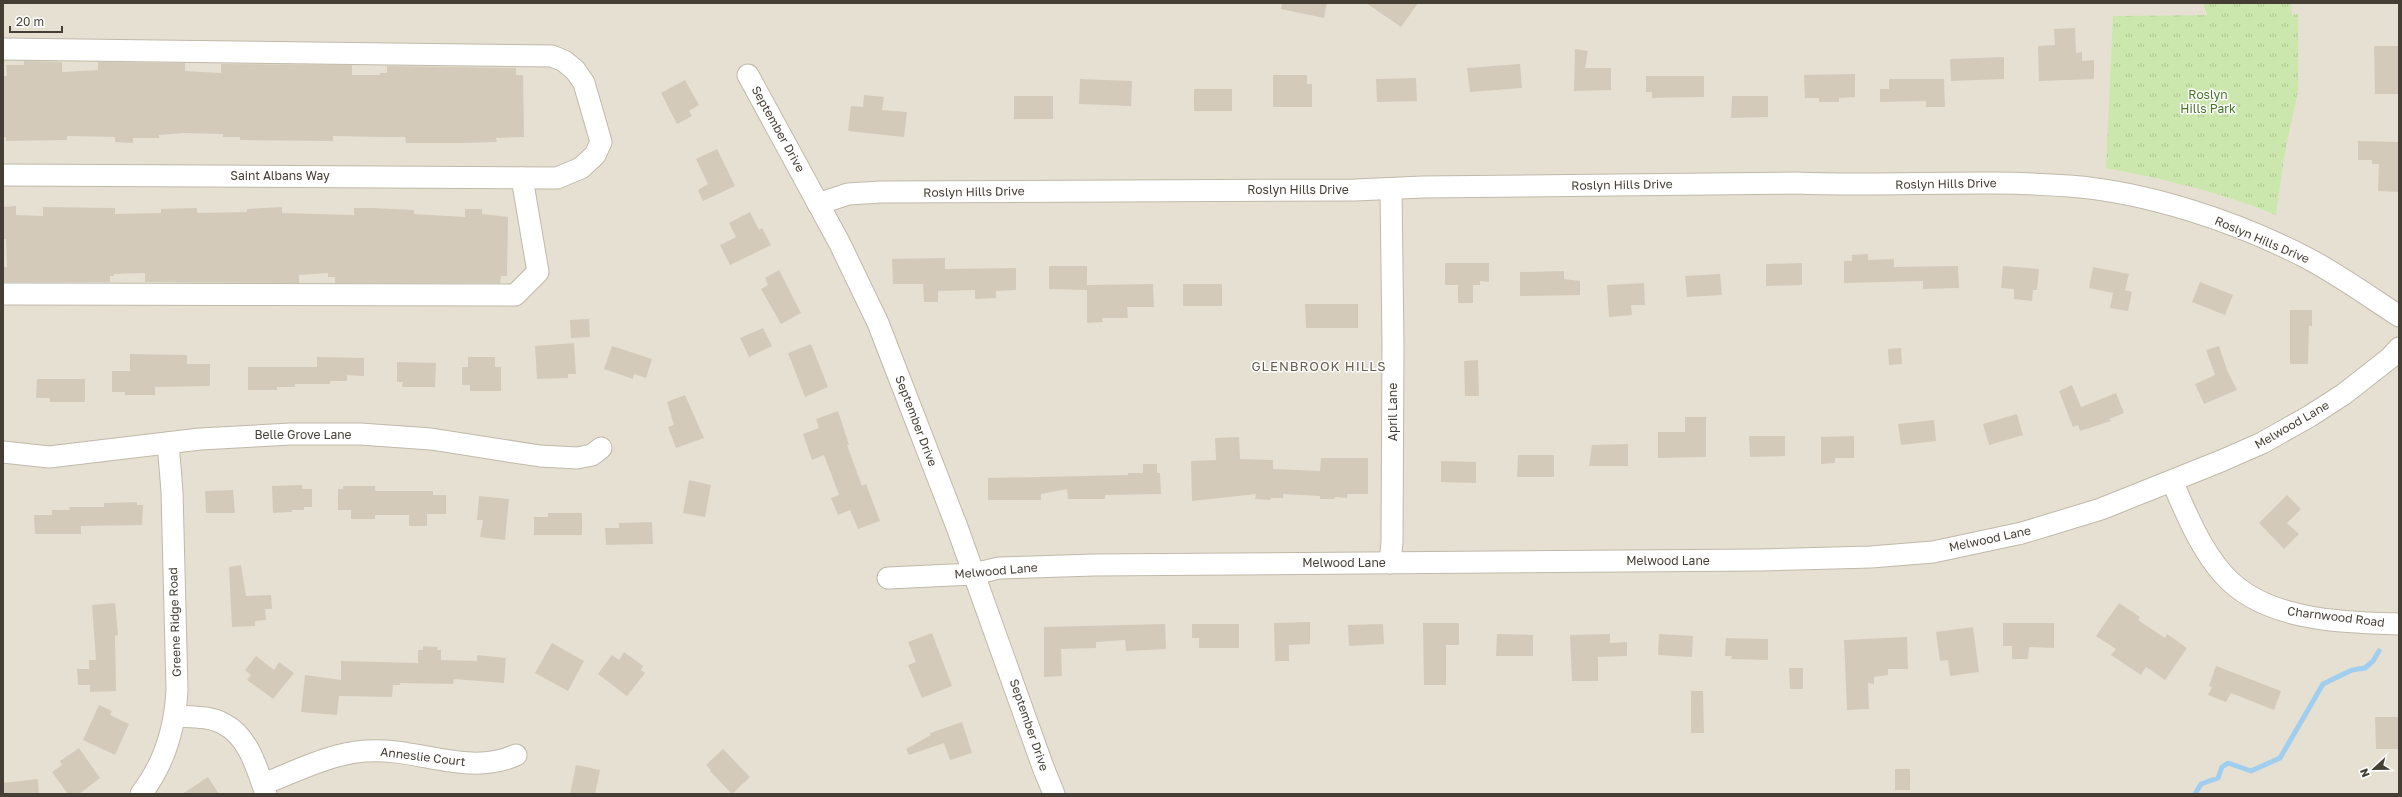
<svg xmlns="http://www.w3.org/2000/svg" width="2402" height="797" viewBox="0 0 2402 797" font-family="'Golos Text',sans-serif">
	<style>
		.residential { fill: #e6e0d3 }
		.park { fill: url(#park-tufts) }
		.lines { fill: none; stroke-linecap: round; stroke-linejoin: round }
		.stream { stroke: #a0ceef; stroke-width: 5 }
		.building { fill: #d4caba }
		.minor-casing { stroke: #c0b9aa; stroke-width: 23 }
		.minor { stroke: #fff; stroke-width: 21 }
		.labels { text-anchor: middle; stroke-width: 3; stroke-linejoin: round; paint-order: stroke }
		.park-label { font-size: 12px; fill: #457528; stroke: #fff }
		.street-label { font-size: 12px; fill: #443e34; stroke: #fff }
		.neighbourhood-label { font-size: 13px; letter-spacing: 1px; fill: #675c4c; stroke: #fff }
	</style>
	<defs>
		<pattern id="park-tufts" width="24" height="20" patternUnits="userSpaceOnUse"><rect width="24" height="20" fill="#cce7ad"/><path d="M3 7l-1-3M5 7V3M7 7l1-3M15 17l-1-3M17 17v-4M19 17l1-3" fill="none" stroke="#b0c795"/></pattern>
	</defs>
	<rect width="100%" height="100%" fill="#f2eee5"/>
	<rect class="residential" x="3" y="3" width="2396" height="791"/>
	<path class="park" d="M2203,3H2291L2292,15L2298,14V91L2284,157L2276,215C2221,192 2164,179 2106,168L2113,16L2207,15Z"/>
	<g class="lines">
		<path class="stream" d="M2195,794L2201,784L2218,778L2222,767L2228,763L2251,771L2280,758L2323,684L2352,670L2365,668L2373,661L2379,651"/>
	</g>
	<g class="building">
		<path d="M1282,3H1327L1324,18L1281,9Z"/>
		<path d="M1366,3H1418L1401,27Z"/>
		<path d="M2075,28L2076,53L2082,52V61L2094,60V79L2039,81L2038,46L2055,45L2054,29Z"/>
		<path d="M2374,46H2399V94H2375Z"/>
		<path d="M1575,49L1588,51L1585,68H1611V90L1574,91Z"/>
		<path d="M2004,57V79L1951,81L1950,59Z"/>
		<path d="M24,61L62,62V72L98,70V62L185,63V71L221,73V64L352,65V75H380V73H387V66L516,68V75H523L524,137L496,138L497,142L463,143H406L405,137H379L333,136V141L240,140V137H223V134L184,133L159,135V138H133V143L115,142V137L67,136V140L6,141V137H3V76H7L6,65H24Z"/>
		<path d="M1520,64L1522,88L1470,92L1467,68Z"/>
		<path d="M1855,74V97L1839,98V102H1819V98H1805L1804,75Z"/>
		<path d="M1273,75H1307V84H1312V107H1273Z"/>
		<path d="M1646,76H1704V97L1652,98V92H1646Z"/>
		<path d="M1416,78L1417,101L1377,102L1376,79Z"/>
		<path d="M1080,79L1132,81L1131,106L1079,104Z"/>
		<path d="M1889,79H1944L1945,107H1926V101L1880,102V89H1889Z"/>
		<path d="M685,80L699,105L689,111L692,116L677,124L661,93Z"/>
		<rect x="1194" y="89" width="38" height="22"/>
		<path d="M864,95L884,97L882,110L907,112L904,137L848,131L851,106L863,107Z"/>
		<rect x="1014" y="96" width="39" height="23"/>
		<path d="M1732,96H1768V117L1731,118Z"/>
		<path d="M2358,141L2399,142V192L2378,191L2379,164H2372V160H2358Z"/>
		<path d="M717,149L735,186L703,201L698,190L708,184L696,159Z"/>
		<path d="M16,206V215L43,216V207L115,208V214L161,213V209L197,208V213L247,212V209L282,207V213L354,215V208H371L414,210V214L465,217V209H482V214L508,217L507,276H501L500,283H335V277H328V273L299,275V283L145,282V273L114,274V276H110V282H3V267H7L6,239H3V207Z"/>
		<path d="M750,212L759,230L762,228L771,245L730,265L720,245L736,237L729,223Z"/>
		<path d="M1868,254V260L1894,259V267L1958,266L1959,288L1923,289V281L1844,283V261H1852V255Z"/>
		<path d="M945,258V269L1016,268V290L996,291V298L975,299V290L938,291V302H924L923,284H893L892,259Z"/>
		<path d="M1445,263H1489V282L1480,281V285H1473V303H1458V285H1445Z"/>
		<path d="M1802,263V285L1766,286V264Z"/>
		<path d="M1049,266H1087V285L1153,284L1154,307H1127L1128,318H1102L1103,322L1087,323V290L1049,289Z"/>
		<path d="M2003,266L2039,269L2037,290H2033L2032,301L2014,299V289L2001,288Z"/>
		<path d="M2093,267L2129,274L2125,290L2132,292L2128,311L2110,308L2113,293L2089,288Z"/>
		<path d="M779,270L801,313L781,324L761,289L768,285L765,278Z"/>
		<path d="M1564,271V279L1580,281V295L1520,296V272Z"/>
		<path d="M1720,274L1722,295L1687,297L1685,276Z"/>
		<path d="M2200,282L2233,295L2225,315L2192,302Z"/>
		<path d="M1644,283L1645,305H1631L1632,315L1609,317L1607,285Z"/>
		<rect x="1183" y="284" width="39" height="22"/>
		<path d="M1305,304H1358V328H1306Z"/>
		<path d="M2290,310H2312V326H2309L2308,364H2290Z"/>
		<path d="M589,319L590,337L571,338L570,320Z"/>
		<path d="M763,328L772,346L749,357L740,338Z"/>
		<path d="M574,343L576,374H568V378L537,379L535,346Z"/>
		<path d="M811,344L828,387L805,397L788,353Z"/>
		<path d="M612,346L652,359L646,378L634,374L633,379L604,369Z"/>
		<path d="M2219,346L2227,370L2237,390L2204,404L2195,384L2215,375L2206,350Z"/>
		<path d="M1901,348L1902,364L1889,365L1888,349Z"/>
		<path d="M130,354L187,355V364H210V386L155,387V395H125V392H112V371H130Z"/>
		<path d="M317,357L364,358V376L347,375V381H330V384H295V387H277V390H248V367H317Z"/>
		<path d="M468,357H495V367H501V391H470V385H462V367H468Z"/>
		<path d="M1478,360L1479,396H1465L1464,361Z"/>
		<path d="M397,362L436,363L435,387H402L403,382H397Z"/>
		<path d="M37,379H85V402H50V398H36Z"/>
		<path d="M2072,385L2081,407L2116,393L2124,413L2109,419L2111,421L2080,431L2078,425L2073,427L2059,391Z"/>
		<path d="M685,395L704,438L676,448L668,427L674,425L667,402Z"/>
		<path d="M838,411L849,445H847L862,486L866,484L880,521L858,529L850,510L838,515L831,498L839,495L824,455L812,460L803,434L819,428L816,419Z"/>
		<path d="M2017,414L2023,435L1989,445L1983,424Z"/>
		<path d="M1685,417H1706V457L1658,458V432H1685Z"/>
		<path d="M1934,420L1936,441L1901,445L1898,424Z"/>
		<path d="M1749,436H1785V456L1750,457Z"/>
		<path d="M1854,436V458H1835V463L1821,464V437Z"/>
		<path d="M1239,437L1240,459L1273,460V469L1320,471L1321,458H1368V494H1347V498L1335,497L1334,499H1320V496L1283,494V498H1271L1270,500L1255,499L1256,494L1192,501L1191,461L1216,460L1215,438Z"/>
		<path d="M1628,444V466H1589L1592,445Z"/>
		<path d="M1518,455H1554V477H1517Z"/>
		<path d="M1441,461L1476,462V483L1441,482Z"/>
		<path d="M1143,464H1157V473H1160L1161,494L1105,495V499H1068L1067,489L1041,494V500H988V478L1128,475V473H1143Z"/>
		<path d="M689,480L711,485L705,517L683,513Z"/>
		<path d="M302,485V489H312V507H304V510H292V512L273,513L272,486Z"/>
		<path d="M343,486H375V491H433V495H446V514H427V526H409V515H375V519H351V510H338V489H343Z"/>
		<path d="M233,490L235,513H206L205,491Z"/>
		<path d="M2287,495L2301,509L2287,523L2299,534L2284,549L2259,523Z"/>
		<path d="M479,496L509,499L505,540L480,537L483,520H477Z"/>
		<path d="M137,502V505H143L142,525L81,526V534H35L34,515H52V510H69L70,507H104V503Z"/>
		<path d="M548,513H582V535H534V517H548Z"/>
		<path d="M652,522L653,544L606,545L605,528H619V523Z"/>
		<path d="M241,565L246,596L271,595L272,609H265L266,620L255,621V626L232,627L229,567Z"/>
		<path d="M115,603L118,635L115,636L116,691L90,692V685H78L77,669H89V660H96L92,605Z"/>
		<path d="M2119,603L2140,617L2138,620L2165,638L2167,634L2187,648L2165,680L2146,667L2141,675L2111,655L2116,649L2096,636Z"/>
		<path d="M1310,622V644L1289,645V661H1275L1274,623Z"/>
		<path d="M1423,623H1459V645H1446V685H1424Z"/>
		<path d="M2003,623H2054V648L2029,647L2028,659H2012V646H2003Z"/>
		<path d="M1165,624L1166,649L1126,651L1125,640L1096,642V648L1061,649L1062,676L1044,677V627Z"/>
		<path d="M1192,624H1239V648H1199V638H1192Z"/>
		<path d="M1383,624L1384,644L1349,646L1348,625Z"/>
		<path d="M1973,627L1979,672L1950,676L1948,660L1940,661L1936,632Z"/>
		<path d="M932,633L952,686L922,698L908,665L916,662L908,642Z"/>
		<path d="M1497,634L1533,635V656H1496Z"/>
		<path d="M1610,634V643L1627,642V656L1598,657V681H1572L1570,635Z"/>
		<path d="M1659,634L1693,636L1692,657L1658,655Z"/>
		<path d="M1907,637L1908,669H1888V675L1874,677V684L1868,683L1869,709L1847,710L1844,640Z"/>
		<path d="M1726,638L1768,639V660L1731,659L1732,656H1725Z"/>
		<path d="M552,643L584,661L568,691L535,673Z"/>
		<path d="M423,646L438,647L437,650H441V660L477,661V655L506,658L504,683L454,679L453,684L400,683V685H393L392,697L339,696L337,715L301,712L305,675L341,680V661L418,663V650H423Z"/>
		<path d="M624,652L643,666L641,670L645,673L627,696L598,674L612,655L619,660Z"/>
		<path d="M256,656L274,670L279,662L294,673L273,699L247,680L251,675L245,670Z"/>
		<path d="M2216,666L2281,691L2274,710L2231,693L2226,702L2208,695L2212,687L2209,686Z"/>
		<path d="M1789,668H1803V689H1790Z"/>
		<path d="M1691,691H1703L1704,733H1691Z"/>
		<path d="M99,705L112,711L110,715L129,724L115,755L83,740Z"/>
		<path d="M2375,717H2398L2399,749H2376Z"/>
		<path d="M962,722L972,753L950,760L944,743L909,755L906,749L931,735L930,733Z"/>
		<path d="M79,748L100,778L79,794H68L52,772L62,765L60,761Z"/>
		<path d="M723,749L750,777L732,794L710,771L711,770L706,765Z"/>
		<path d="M576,765L600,770L595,794H570Z"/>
		<rect x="1895" y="769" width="15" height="21"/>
		<path d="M208,777L219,794H182Z"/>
		<path d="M38,779L39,794H3V783Z"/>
	</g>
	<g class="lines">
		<defs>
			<g id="minor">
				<path d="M3,49L552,56L564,61L575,70L584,83L601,142L595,155L581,168L557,178L3,175"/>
				<path d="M748,75L839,242L878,323L957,527L1043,767L1054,794"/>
				<path d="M818,204L848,194L881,192L1355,190L1423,187L1796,183C1887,187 1978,179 2069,186C2147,192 2235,221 2305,257C2338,274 2368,296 2399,316"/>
				<path d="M3,294L515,295L538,272L522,178"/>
				<path d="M3,452L49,457L200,439L291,434H360L431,439L540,456L577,458L592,455L601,448"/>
				<path d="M2172,481C2186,513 2200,548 2223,574C2264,621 2341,622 2399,624"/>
				<path d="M1390,563L1392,542L1393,345L1391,189"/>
				<path d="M888,578L974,574L999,568L1094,565L1759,560L1871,557L1933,552L2022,533L2101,509L2221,461L2262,443L2310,416L2344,394L2390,358L2399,348"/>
				<path d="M175,716C191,717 210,716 224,724C249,737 257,769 266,794"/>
				<path d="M263,784C295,772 331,753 366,751C416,747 468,777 516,755"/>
				<path d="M141,794C165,763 175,728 177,690L172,491L168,443"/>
			</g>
		</defs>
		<use href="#minor" class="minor-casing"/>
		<use href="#minor" class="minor"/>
	</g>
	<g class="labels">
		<g class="park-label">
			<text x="2208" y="99">Roslyn<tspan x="2208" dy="14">Hills Park</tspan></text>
		</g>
		<g class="street-label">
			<text transform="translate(778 129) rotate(61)" y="4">September Drive</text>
			<text x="280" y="180">Saint Albans Way</text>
			<text transform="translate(1946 184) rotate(-1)" y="4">Roslyn Hills Drive</text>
			<text transform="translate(1622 185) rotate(-1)" y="4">Roslyn Hills Drive</text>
			<text x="1298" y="194">Roslyn Hills Drive</text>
			<text transform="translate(974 192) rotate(-1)" y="4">Roslyn Hills Drive</text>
			<text transform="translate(2262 240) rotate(23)" y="4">Roslyn Hills Drive</text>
			<text transform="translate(1393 412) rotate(-90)" y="4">April Lane</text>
			<text transform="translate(916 421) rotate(69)" y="4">September Drive</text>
			<text transform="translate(2292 425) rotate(-30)" y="4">Melwood Lane</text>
			<text x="303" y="439">Belle Grove Lane</text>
			<text transform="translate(1990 539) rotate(-12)" y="4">Melwood Lane</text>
			<text x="1668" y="565">Melwood Lane</text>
			<text x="1344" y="567">Melwood Lane</text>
			<text transform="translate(996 571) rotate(-5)" y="4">Melwood Lane</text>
			<text transform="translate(2336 617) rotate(7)" y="4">Charnwood Road</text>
			<text transform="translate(175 622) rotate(-92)" y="4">Greene Ridge Road</text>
			<text transform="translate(1029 725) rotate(71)" y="4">September Drive</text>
			<text transform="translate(423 757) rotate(7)" y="4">Anneslie Court</text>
		</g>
		<g class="neighbourhood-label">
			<text x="1319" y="371">GLENBROOK HILLS</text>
		</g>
	</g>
	<rect width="2402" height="797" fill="none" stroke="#443e34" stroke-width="8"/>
	<g transform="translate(2374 769) rotate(248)" stroke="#ffffff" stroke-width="3" paint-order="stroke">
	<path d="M0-3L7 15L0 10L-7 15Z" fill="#443e34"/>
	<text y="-6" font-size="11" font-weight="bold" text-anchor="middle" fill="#443e34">N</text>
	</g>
	<path d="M10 26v6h52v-6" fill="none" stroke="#443e34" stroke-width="2"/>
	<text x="16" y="26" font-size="12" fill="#443e34" stroke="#ffffff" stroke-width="3" paint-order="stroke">20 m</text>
</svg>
